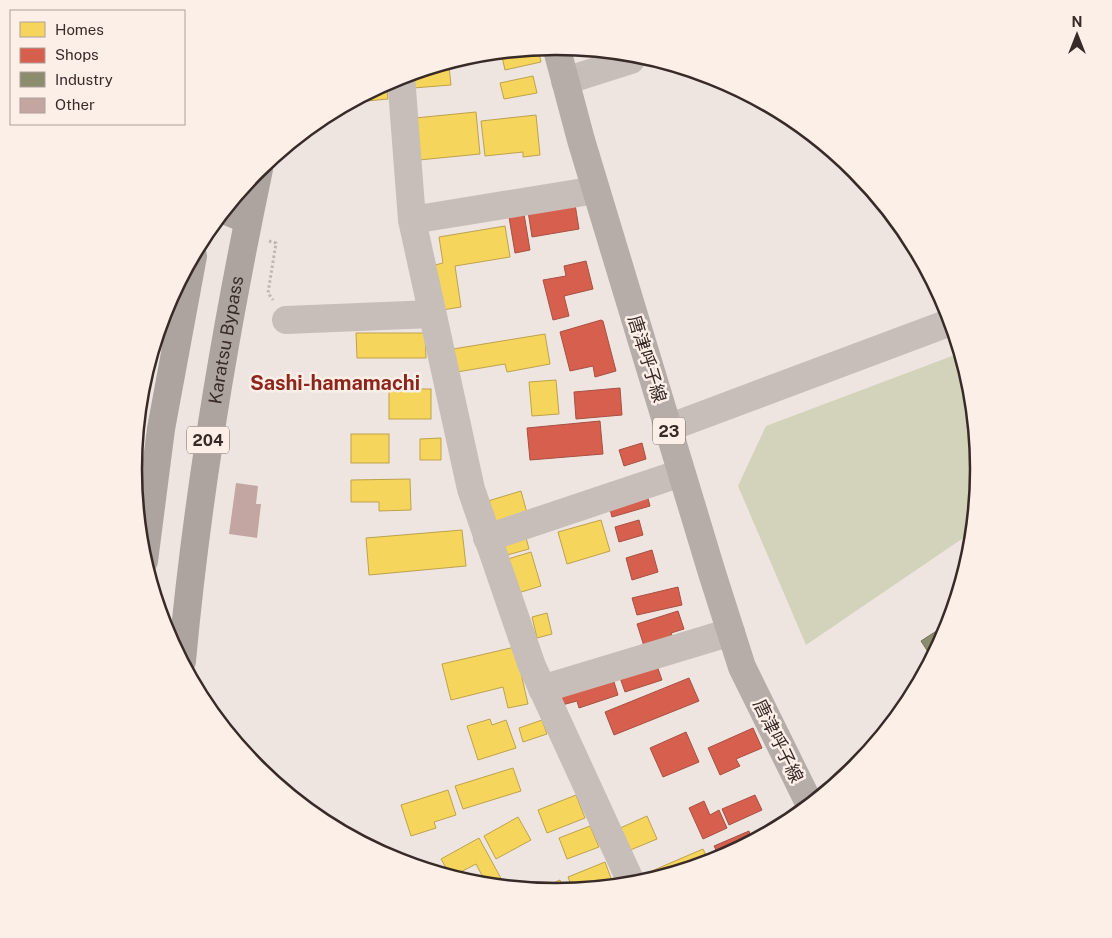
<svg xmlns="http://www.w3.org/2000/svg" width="1112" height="938" viewBox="0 0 1112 938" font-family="'Public Sans','Noto Sans JP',sans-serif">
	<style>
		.green { fill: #d2d3ba }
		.homes { fill: #f6d55c; stroke: #bda24c }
		.shops { fill: #d6604d; stroke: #a75042 }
		.industry { fill: #8c8c6e; stroke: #736f59 }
		.building { fill: #c3a6a1 }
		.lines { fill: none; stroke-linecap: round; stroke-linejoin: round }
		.path { stroke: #c0b6b2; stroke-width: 3; stroke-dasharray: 2.5 2.5; stroke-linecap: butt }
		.minor { stroke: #c7beba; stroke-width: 28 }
		.major { stroke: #b6aca8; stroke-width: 28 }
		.highway { stroke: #ada4a0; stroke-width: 28 }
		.labels { text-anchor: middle; stroke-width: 5; stroke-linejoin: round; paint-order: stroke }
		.shield { fill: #fbefe8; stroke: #726561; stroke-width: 1 }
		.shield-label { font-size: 16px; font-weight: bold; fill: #382a27 }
		.street-label { font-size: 18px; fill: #382a27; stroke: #fbefe8 }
		.quarter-label { font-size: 20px; font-weight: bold; fill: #8d251b; stroke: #fbefe8 }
		.rim { fill: none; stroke: #382a27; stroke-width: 2.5 }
	</style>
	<rect width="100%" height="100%" fill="#eee5e1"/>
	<path class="green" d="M960,353L971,387L979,469L972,532L806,645L738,486L766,426Z"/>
	<g class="homes">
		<path d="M534,48V50L538,49L541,62L505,70L501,52Z"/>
		<path d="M449,66L451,85L413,88L412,73L429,68Z"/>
		<path d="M533,76L537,93L504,99L500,83Z"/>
		<path d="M386,83L388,99L356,102V99Z"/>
		<path d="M476,112L480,154L419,160L415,118Z"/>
		<path d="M536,115L540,155L523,157V152L485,156L481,121Z"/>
		<path d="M505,226L510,257L455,266L461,307L442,310L435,265L443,263L439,237Z"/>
		<path d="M356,333H425L426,358H357Z"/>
		<path d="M545,334L550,364L507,372L505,364L457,372L453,349Z"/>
		<path d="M556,380L559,414L532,416L529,382Z"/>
		<rect x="389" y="389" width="42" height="30"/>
		<rect x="351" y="434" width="38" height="29"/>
		<path d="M441,438V460H420V439Z"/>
		<path d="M410,479L411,510L379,511V502H351V480Z"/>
		<path d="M521,491L527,513L494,523L488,501Z"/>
		<path d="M601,520L610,551L567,564L558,532Z"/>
		<path d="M462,530L466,566L369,575L366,538Z"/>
		<path d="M525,534L529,549L507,555L503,541Z"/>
		<path d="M531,552L541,586L518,593L508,559Z"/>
		<path d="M547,613L552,634L537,638L532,617Z"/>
		<path d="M515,647L528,704L508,708L503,687L451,700L442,664Z"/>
		<path d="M490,719L492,725L506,720L516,748L478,760L467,726Z"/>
		<path d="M542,720L547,734L523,742L519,728Z"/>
		<path d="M513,768L521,791L463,809L455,786Z"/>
		<path d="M448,790L456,815L434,822L436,828L411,836L401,805Z"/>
		<path d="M576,795L585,818L547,833L538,810Z"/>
		<path d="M647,816L657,839L628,851L618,829Z"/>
		<path d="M518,817L531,840L496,859L484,836Z"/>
		<path d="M590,826L599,847L567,859L559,838Z"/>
		<path d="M479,838L503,882L496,886L487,885L476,864L451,877L441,859Z"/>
		<path d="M703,849L709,862L643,882L640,876Z"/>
		<path d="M605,862L614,886L573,890L568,877Z"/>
		<path d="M466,873L475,884L458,879Z"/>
		<path d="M560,880L564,891L536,890Z"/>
	</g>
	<g class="shops">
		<path d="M575,204L579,229L532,237L528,211Z"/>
		<path d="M524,214L530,250L515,253L509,217Z"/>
		<path d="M586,261L593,289L564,296L569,316L553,320L543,280L566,276L564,266Z"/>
		<path d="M601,320L603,321L616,371L595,377L593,366L570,371L560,332Z"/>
		<path d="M620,388L622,415L576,419L574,392Z"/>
		<path d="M600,421L603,454L530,460L527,428Z"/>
		<path d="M642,443L646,459L624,466L619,450Z"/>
		<path d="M646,491L650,506L612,517L608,502Z"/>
		<path d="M639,520L643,535L619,542L615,527Z"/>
		<path d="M652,550L658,572L632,580L626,558Z"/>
		<path d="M678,587L682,605L637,615L632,598Z"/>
		<path d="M678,611L684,629L671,633L673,637L644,646L637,624Z"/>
		<path d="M655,660L662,680L625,692L618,672Z"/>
		<path d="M611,672L618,695L579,708L577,701L562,705L557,690Z"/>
		<path d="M689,678L699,701L614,735L605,712Z"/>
		<path d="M753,728L762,748L736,759L740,766L720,775L708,748Z"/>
		<path d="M686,732L699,762L663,777L650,748Z"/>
		<path d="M755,795L762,810L729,825L722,809Z"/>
		<path d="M704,801L710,815L719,810L727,828L703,839L689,808Z"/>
		<path d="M749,831L753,841L720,858L714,846Z"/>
	</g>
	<path class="industry" d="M949,623L946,631L932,658L921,641Z"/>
	<path class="building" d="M236,483L258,486L256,504H261L257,538L229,534Z"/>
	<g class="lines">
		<path class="path" d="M269,241L276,243L268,293L273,300"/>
		<g class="minor">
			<path d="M401,76L412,220L471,489L532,666L632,884"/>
			<path d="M565,81L631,60L629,53"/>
			<path d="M412,220L596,190"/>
			<path d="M286,320L432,314"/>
			<path d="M668,428L951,322"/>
			<path d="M487,538L681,473"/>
			<path d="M542,689L731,632"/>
		</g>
		<path class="major" d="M556,46L581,140L712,573L742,667L810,805"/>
		<g class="highway">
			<path d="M224,210L248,220"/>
			<path d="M144,561L161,429L193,256"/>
			<path id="s1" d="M182,661C197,496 225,331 259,169"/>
		</g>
	</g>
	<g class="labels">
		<g class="shield">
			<rect x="653" y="417.5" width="32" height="27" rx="4"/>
			<rect x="187" y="426.5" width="42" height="27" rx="4"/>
		</g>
		<g class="shield-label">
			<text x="669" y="437">23</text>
			<text x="208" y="446">204</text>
		</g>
		<g class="street-label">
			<text dy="6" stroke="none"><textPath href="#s1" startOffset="324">Karatsu Bypass</textPath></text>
			<text transform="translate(647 359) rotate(73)" y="6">唐津呼子線</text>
			<text transform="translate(778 741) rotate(64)" y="6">唐津呼子線</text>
		</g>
		<g class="quarter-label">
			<text x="335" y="390">Sashi-hamamachi</text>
		</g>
	</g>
	<path d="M0 0H1112V938H0ZM142 469a414 414 0 1 1 828 0a414 414 0 1 1-828 0Z" fill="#fbefe8" fill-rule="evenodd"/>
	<path class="rim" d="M142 469a414 414 0 1 1 828 0a414 414 0 1 1-828 0Z"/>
	<rect x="10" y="10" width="175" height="115" fill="#fbefe8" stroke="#ada09b"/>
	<rect x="20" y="22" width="25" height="15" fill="#f6d55c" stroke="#ada09b"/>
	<text x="55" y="35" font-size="15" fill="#382a27">Homes</text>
	<rect x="20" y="48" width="25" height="15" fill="#d6604d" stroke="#ada09b"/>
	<text x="55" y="60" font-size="15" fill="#382a27">Shops</text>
	<rect x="20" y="72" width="25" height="15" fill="#8c8c6e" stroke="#ada09b"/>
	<text x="55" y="85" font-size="15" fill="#382a27">Industry</text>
	<rect x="20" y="98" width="25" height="15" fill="#c3a6a1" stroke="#ada09b"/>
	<text x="55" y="110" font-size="15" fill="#382a27">Other</text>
	<g transform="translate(1077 35)" stroke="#fbefe8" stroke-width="4" paint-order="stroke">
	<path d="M0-4L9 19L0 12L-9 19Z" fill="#382a27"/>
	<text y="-8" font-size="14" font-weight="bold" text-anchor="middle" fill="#382a27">N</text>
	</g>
</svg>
